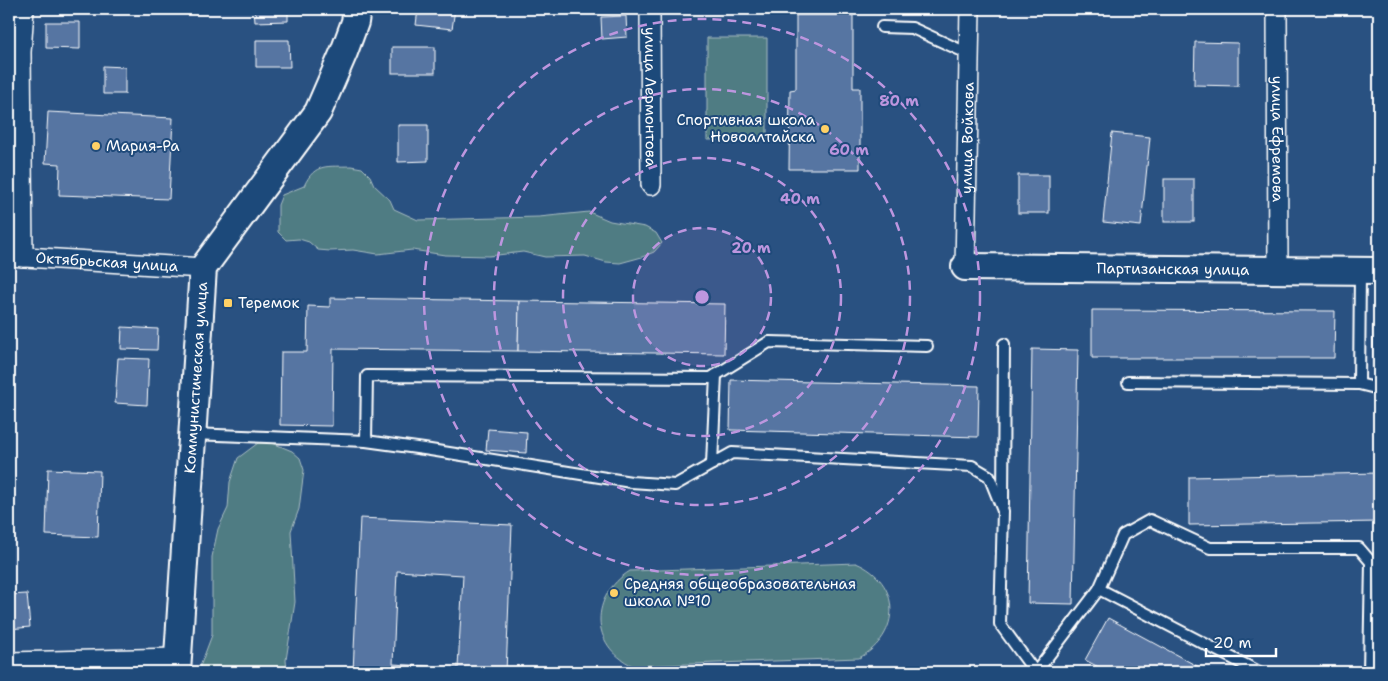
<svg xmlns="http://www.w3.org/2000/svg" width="1388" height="681" viewBox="0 0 1388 681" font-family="'Shantell Sans',sans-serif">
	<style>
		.green { fill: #507b83; stroke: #a8bdc1 }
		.building { fill: #5674a2; stroke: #fff; fill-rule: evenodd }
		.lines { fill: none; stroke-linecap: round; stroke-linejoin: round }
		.lane-casing { stroke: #fff; stroke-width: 14 }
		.street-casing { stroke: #fff; stroke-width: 22 }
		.secondary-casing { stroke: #fff; stroke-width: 30 }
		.lane { stroke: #1f4a7a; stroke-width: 10 }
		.street { stroke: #1f4a7a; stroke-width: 19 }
		.secondary { stroke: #1f4a7a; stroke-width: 26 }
		.ring { fill: none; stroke: #bd96df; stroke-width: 2.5; stroke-dasharray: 9 6 }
		.poi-dot { fill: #ffd166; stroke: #1f4a7a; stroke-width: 2 }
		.labels { text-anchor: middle; stroke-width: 4; stroke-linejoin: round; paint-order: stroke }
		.street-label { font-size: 15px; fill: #fff; stroke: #1f4a7a }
		.poi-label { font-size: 15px; fill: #fff; stroke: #1f4a7a; text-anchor: start }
		.centre { fill: #bd96df; stroke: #1f4a7a; stroke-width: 2.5 }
		.ring-label { font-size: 15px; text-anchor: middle; font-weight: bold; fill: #bd96df; stroke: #1f4a7a; stroke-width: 4; stroke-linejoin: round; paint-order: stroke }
	</style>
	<rect width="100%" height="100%" fill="#295181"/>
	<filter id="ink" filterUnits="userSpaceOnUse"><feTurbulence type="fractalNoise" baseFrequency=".02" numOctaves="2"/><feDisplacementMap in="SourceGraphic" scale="10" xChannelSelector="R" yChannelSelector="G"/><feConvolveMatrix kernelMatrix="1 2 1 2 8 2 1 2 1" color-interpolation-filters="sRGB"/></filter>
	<g filter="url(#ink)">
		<g class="green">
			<path d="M707,38H767V139L707,140Z"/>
			<path d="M351,166L362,168L370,176L374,185L390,200L394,209L418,220L539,217L589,212L610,221L645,227L656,233L662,243L654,252L642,257L620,263L606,262L585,256L545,257L523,252L489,256L445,255L412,250L378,254L353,250L330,251L318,250L309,242L299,239L286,240L278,232V205L282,195L304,186C315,162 328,167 351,166Z"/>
			<path d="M270,442L292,451L300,458L304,470L299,509L291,531L295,602L286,660L287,672H198L212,635V557L218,529L228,508L230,482L238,458L258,443Z"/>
			<path d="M856,563C902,582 902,635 859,658L633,666C589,645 590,596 630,571Z"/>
		</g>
		<g class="building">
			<path d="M254,9H288V21L255,22Z"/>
			<path d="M418,9H455L452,29L416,25Z"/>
			<path d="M796,15H853V88H860V169H789L790,90L796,89Z"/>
			<path d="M626,16L627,37L602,39L601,17Z"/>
			<path d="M46,22H80V49L46,48Z"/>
			<path d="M256,40H289L290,67H256Z"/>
			<path d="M1195,42L1238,43V86L1194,85Z"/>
			<rect x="392" y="47" width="43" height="26"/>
			<path d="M103,66L125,67V94H103Z"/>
			<path d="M48,112L173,118L169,199L59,195L60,164L45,163Z"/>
			<path d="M398,125H428V161L398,162Z"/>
			<path d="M1112,133L1150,137L1141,226L1103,222Z"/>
			<rect x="1018" y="175" width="31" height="38"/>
			<rect x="1164" y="179" width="30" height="43"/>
			<path d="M330,298L519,301L518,351L333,349L332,426L280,425L281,352H307L308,306L330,307Z"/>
			<path d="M519,301L725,304L724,354L518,351Z"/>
			<path d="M1092,310L1335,311L1334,358H1092Z"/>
			<rect x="1373" y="324" width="6" height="47"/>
			<path d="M122,327L158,329L157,350L121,349Z"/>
			<path d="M1032,349L1078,350L1073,604L1028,603Z"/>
			<path d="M118,358L149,359L147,405L115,403Z"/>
			<path d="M731,380L979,386L978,437L730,430Z"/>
			<path d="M488,429L527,432L526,453L486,450Z"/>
			<path d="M48,469L100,471L98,537L46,535Z"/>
			<path d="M1379,473V522L1189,525V477Z"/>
			<path d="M360,518L512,525L506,672H353ZM397,571L463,575L458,668L393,664Z"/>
			<path d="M27,594L30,627L9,629V595Z"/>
			<path d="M1108,618L1208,672H1108L1085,660Z"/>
		</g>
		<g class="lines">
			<defs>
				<g id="lane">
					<path d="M882,27L912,28L969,54"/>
					<path d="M1128,382L1359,384L1379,389"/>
					<path d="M1359,384L1360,272"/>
					<path d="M192,434L366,441L424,449L631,482L675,485L732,453L972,466L989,476L1003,511L1000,624L1035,672"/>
					<path d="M366,441L367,376L711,378L769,342L927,346"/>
					<path d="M712,464L716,375"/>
					<path d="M1003,505L1004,344"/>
					<path d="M1099,589L1259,672"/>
					<path d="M1036,672L1099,589L1123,535L1150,520L1210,548H1359L1371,562L1369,672"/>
				</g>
				<g id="street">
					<path id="s1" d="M650,9L651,185"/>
					<path id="s2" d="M1277,9L1278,270"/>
					<path id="s3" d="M9,256L203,268"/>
					<path d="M23,257L21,52L24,9"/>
					<path id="s4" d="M965,267L970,9"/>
					<path d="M9,662L177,658"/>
				</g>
				<g id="secondary">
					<path id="s5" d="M965,267L1379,271"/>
					<path id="s6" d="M177,672L203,268L318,112L344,52L355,22L357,9"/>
				</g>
			</defs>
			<use href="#lane" class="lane-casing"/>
			<use href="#street" class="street-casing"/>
			<use href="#secondary" class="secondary-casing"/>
			<use href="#lane" class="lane"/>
			<use href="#street" class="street"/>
			<use href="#secondary" class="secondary"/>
		</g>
	</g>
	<circle cx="702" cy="297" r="69" fill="#bd96df" fill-opacity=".12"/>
	<g class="ring">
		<circle cx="702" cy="297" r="69"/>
		<circle cx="702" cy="297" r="139"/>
		<circle cx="702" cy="297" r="208"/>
		<circle cx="702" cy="297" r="278"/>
	</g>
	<g class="poi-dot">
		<circle cx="825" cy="129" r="5"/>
		<circle cx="96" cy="146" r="5"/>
		<rect x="223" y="298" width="10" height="10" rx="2.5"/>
		<circle cx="614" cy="593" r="5"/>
	</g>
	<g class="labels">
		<g class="street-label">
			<text dy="5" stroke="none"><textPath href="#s1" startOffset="88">улица Лермонтова</textPath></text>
			<text dy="5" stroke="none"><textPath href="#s4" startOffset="129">улица Войкова</textPath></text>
			<text dy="5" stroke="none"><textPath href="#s2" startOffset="130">улица Ефремова</textPath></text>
			<text dy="5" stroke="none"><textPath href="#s3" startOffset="98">Октябрьская улица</textPath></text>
			<text dy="5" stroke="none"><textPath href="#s5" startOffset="208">Партизанская улица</textPath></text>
			<text dy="5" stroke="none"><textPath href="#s6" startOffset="295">Коммунистическая улица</textPath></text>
		</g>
		<g class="poi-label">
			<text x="815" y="125" text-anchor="end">Спортивная школа<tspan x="815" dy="17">Новоалтайска</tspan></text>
			<text x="106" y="151">Мария-Ра</text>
			<text x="238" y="308">Теремок</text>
			<text x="624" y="589">Средняя общеобразовательная<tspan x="624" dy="17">школа №10</tspan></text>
		</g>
	</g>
	<circle cx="702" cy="297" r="8" class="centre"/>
	<g class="ring-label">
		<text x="899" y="106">80 m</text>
		<text x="849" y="155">60 m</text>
		<text x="800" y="204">40 m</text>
		<text x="751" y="253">20 m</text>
	</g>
	<rect width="1388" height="681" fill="none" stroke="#1f4a7a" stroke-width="30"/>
	<rect x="15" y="15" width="1358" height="651" fill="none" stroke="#fff" stroke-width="2" filter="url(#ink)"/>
	<path d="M1206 648v8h70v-8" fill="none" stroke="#ffffff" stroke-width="2.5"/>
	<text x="1213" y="648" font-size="15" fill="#ffffff" stroke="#1f4a7a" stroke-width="4" paint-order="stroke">20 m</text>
</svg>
